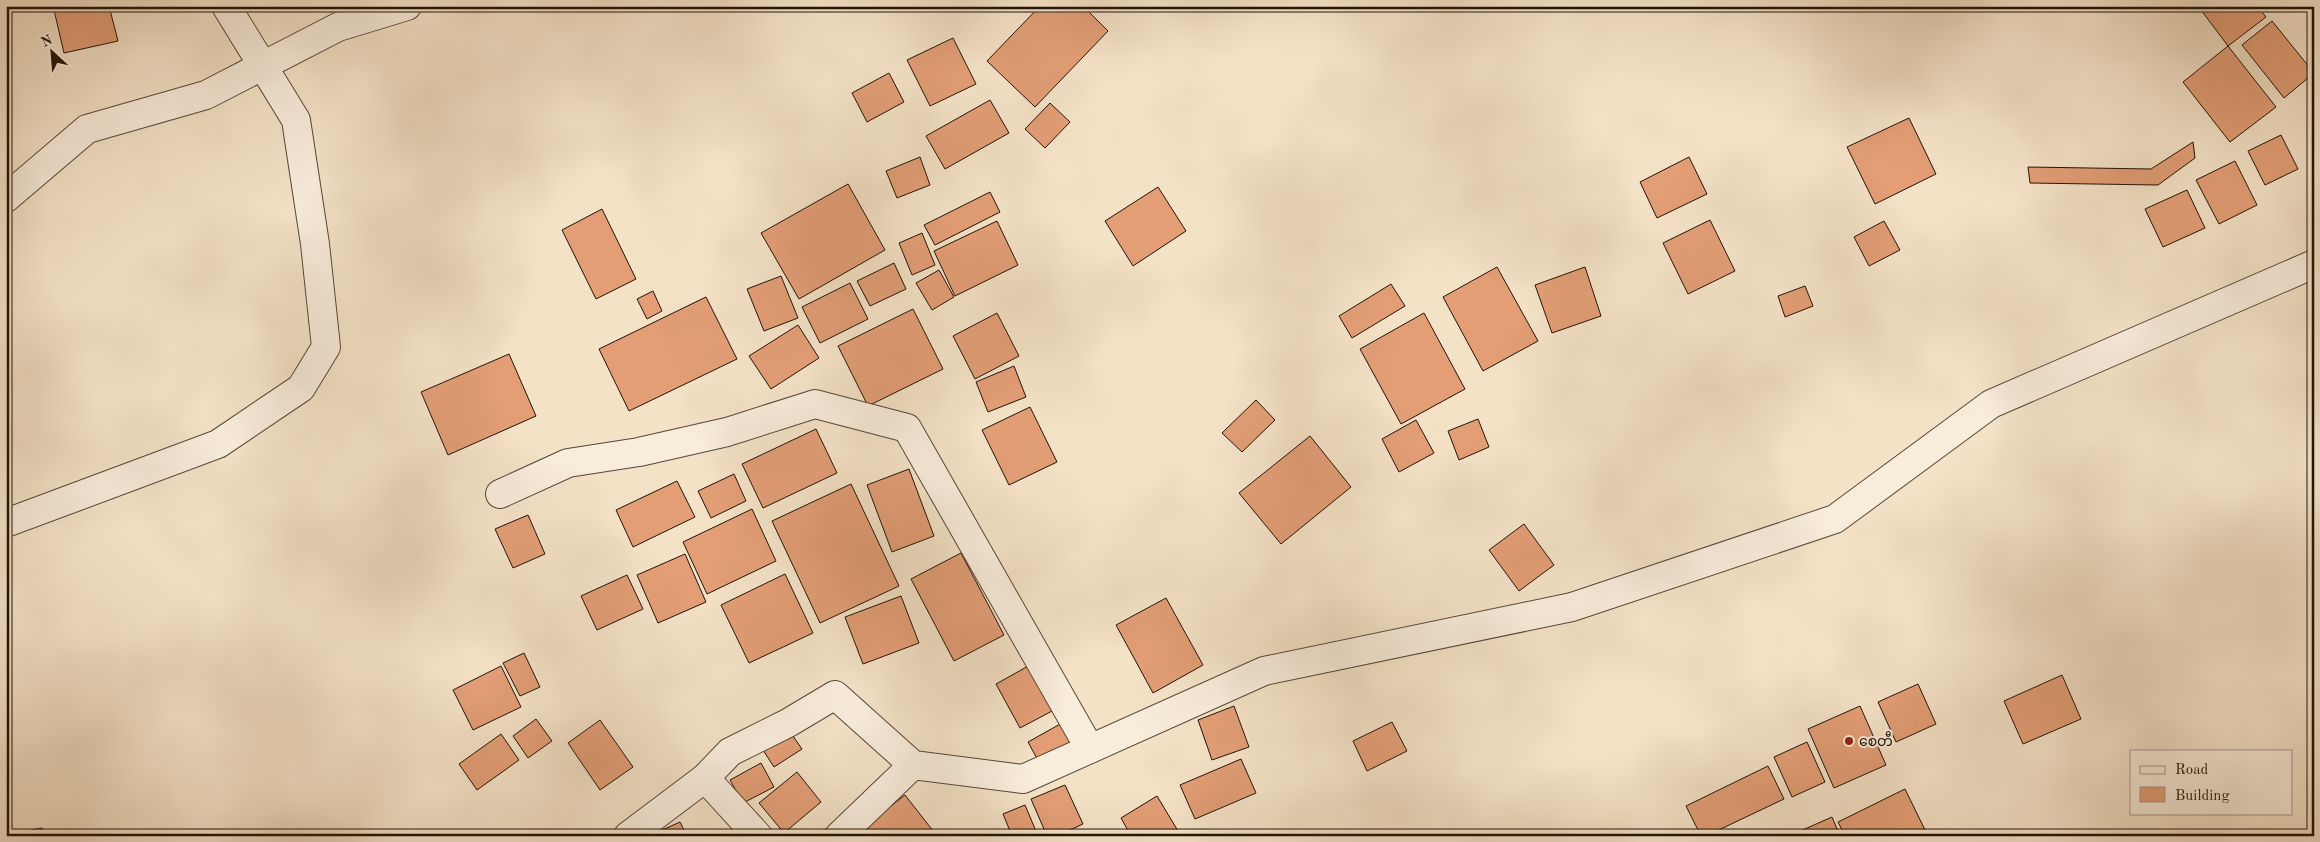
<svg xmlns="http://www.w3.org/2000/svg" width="2320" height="842" viewBox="0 0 2320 842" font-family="'Old Standard TT','Noto Sans Myanmar',serif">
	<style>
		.building { fill: #e39e76; stroke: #211308 }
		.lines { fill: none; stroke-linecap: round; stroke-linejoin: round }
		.street-casing { stroke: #564738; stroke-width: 30 }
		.street { stroke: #f8ecdb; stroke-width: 28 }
		.poi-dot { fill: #8f2418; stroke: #f8ecdb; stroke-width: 2 }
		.labels { text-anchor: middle; stroke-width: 4; stroke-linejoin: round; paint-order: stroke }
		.poi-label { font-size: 14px; fill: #211308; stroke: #f8ecdb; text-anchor: start }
	</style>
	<rect width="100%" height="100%" fill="#f4e2c7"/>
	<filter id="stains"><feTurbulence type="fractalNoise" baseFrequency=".004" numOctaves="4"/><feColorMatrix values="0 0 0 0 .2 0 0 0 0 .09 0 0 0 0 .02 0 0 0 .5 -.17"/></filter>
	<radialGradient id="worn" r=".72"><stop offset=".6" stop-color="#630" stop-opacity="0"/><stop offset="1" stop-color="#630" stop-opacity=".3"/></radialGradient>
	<g class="building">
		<path d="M67,6H109L118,41L64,53L54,10Z"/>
		<path d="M1040,6H1083L1108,31L1035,107L987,61Z"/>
		<path d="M2198,6H2257L2266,17L2228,46Z"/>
		<path d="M2272,21L2314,73L2284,98L2242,45Z"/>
		<path d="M953,38L976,84L930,106L907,60Z"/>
		<path d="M2228,46L2276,107L2230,142L2183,82Z"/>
		<path d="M889,73L904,102L867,122L852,93Z"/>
		<path d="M990,100L1009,133L945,169L926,136Z"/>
		<path d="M1050,103L1070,122L1045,148L1025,129Z"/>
		<path d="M1909,118L1936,174L1875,204L1847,147Z"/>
		<path d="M2281,135L2298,169L2265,185L2248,151Z"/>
		<path d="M2193,142L2195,158L2158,185L2030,183L2028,167L2151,169Z"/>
		<path d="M920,157L930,185L897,198L886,171Z"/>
		<path d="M1689,157L1707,194L1657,218L1640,182Z"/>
		<path d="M2235,161L2257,205L2219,224L2196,180Z"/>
		<path d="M848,184L885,250L799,299L761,233Z"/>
		<path d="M1158,187L1186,231L1133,266L1105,221Z"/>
		<path d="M2187,190L2205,228L2163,247L2145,209Z"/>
		<path d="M990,192L1000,212L935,245L924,225Z"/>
		<path d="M602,209L636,279L596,299L562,230Z"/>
		<path d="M1710,220L1735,271L1688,294L1663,243Z"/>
		<path d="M997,221L1018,265L955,296L934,251Z"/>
		<path d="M1884,221L1900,250L1869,266L1854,237Z"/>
		<path d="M922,233L935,265L912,275L899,243Z"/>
		<path d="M894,263L906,289L870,306L857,281Z"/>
		<path d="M1497,267L1538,341L1483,371L1443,297Z"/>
		<path d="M1585,267L1601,316L1552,333L1535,285Z"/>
		<path d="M939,270L954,297L932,310L916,283Z"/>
		<path d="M781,276L798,318L764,331L747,289Z"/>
		<path d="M850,283L868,319L820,343L802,307Z"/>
		<path d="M1391,284L1405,306L1352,338L1339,316Z"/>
		<path d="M1805,286L1813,306L1785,317L1778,296Z"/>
		<path d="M653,291L662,311L647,319L637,299Z"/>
		<path d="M706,297L737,359L629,411L599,349Z"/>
		<path d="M913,309L943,369L868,406L838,346Z"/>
		<path d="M997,313L1019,356L975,379L953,336Z"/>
		<path d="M1424,313L1465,389L1401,424L1360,349Z"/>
		<path d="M798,325L819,358L771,389L749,356Z"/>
		<path d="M509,354L536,416L448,455L421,392Z"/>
		<path d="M1014,366L1026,397L988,412L976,382Z"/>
		<path d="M1256,400L1275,420L1242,452L1222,433Z"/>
		<path d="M1030,407L1057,462L1009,485L982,430Z"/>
		<path d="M1478,419L1489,447L1459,460L1448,431Z"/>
		<path d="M1416,420L1434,453L1399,472L1382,439Z"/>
		<path d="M816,429L837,473L763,508L742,464Z"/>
		<path d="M1310,436L1351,487L1281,544L1239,493Z"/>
		<path d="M909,469L934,536L892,552L867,485Z"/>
		<path d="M734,474L746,501L711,518L698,491Z"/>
		<path d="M677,481L695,517L633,547L616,510Z"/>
		<path d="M851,484L899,586L820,623L772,521Z"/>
		<path d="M752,509L776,561L707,594L683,542Z"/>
		<path d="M528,515L545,554L513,568L495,529Z"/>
		<path d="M1524,524L1554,565L1519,591L1489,550Z"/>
		<path d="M961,553L1004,635L954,661L911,579Z"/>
		<path d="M685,554L706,602L658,623L637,575Z"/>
		<path d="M785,574L813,633L749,663L721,605Z"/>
		<path d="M627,575L643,609L597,630L581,596Z"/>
		<path d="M901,596L919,643L863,664L845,617Z"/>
		<path d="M1166,598L1203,665L1153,693L1116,625Z"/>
		<path d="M524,653L540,687L520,696L503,663Z"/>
		<path d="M1030,665L1054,710L1020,728L996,684Z"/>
		<path d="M501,666L521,707L473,730L453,690Z"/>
		<path d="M2062,675L2081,719L2023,744L2004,701Z"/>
		<path d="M1918,684L1936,724L1896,742L1878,702Z"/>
		<path d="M1234,706L1249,747L1212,760L1198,720Z"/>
		<path d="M1860,706L1886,765L1834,788L1808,729Z"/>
		<path d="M536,719L552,741L528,758L513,736Z"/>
		<path d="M600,720L633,767L600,790L568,743Z"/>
		<path d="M1392,722L1407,751L1367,771L1353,741Z"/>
		<path d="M1062,723L1074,745L1040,764L1028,742Z"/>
		<path d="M788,729L802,749L774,767L761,747Z"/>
		<path d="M501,734L519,760L477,790L459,764Z"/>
		<path d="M1807,742L1825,782L1792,797L1774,757Z"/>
		<path d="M1241,759L1256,793L1195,819L1180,785Z"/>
		<path d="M761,763L774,787L743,803L730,780Z"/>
		<path d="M1768,766L1784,799L1706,836H1701L1686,806Z"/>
		<path d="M797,772L821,802L784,833L759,803Z"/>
		<path d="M1065,785L1083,824L1057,836H1047L1031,799Z"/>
		<path d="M1905,789L1928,836H1845L1838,822Z"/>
		<path d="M905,795L937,836H869L863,828Z"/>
		<path d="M1157,796L1181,836H1131L1121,818Z"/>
		<path d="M1025,805L1038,836H1012L1003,814Z"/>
		<path d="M1832,817L1840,836H1800L1798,832Z"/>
		<path d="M680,822L687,836H649Z"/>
		<path d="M42,828L43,836H6V835Z"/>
	</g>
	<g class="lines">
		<defs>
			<g id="street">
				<path d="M6,198L87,129L206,95L338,27L407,6"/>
				<path d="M500,494L568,463L639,452L727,432L815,404L907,428L1090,749"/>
				<path d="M6,523L218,444L301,388L326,347L315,244L296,120L226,6"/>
				<path d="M705,778L758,836"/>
				<path d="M628,836L705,778L730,752L788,723L835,695L913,765L1023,779L1264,671L1572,607L1835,519L1991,404L2314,264"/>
				<path d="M839,836L913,765"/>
			</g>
		</defs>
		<use href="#street" class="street-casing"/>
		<use href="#street" class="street"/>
	</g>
	<circle class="poi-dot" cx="1849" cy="741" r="5"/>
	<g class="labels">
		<g class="poi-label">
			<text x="1859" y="746">စေတီ</text>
		</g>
	</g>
	<rect width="2320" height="842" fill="none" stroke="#f4e2c7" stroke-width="25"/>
	<rect x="8" y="8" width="2305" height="827" fill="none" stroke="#211308" stroke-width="2.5"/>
	<rect x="12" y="12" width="2295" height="817" fill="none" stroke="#211308"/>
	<rect x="2130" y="750" width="162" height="65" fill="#f8ecdb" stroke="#a29587"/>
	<rect x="2140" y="766" width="25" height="8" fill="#f8ecdb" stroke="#a29587"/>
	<text x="2175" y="774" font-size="15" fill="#211308">Road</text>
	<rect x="2140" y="787" width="25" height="15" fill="#e39e76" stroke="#a29587"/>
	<text x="2175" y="800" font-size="15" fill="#211308">Building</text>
	<g transform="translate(52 52) rotate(334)" stroke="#f8ecdb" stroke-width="4" paint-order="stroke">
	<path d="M0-4L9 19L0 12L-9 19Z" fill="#211308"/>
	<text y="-8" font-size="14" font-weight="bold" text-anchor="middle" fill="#211308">N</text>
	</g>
	<rect width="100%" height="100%" filter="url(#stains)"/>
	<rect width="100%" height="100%" fill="url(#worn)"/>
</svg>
